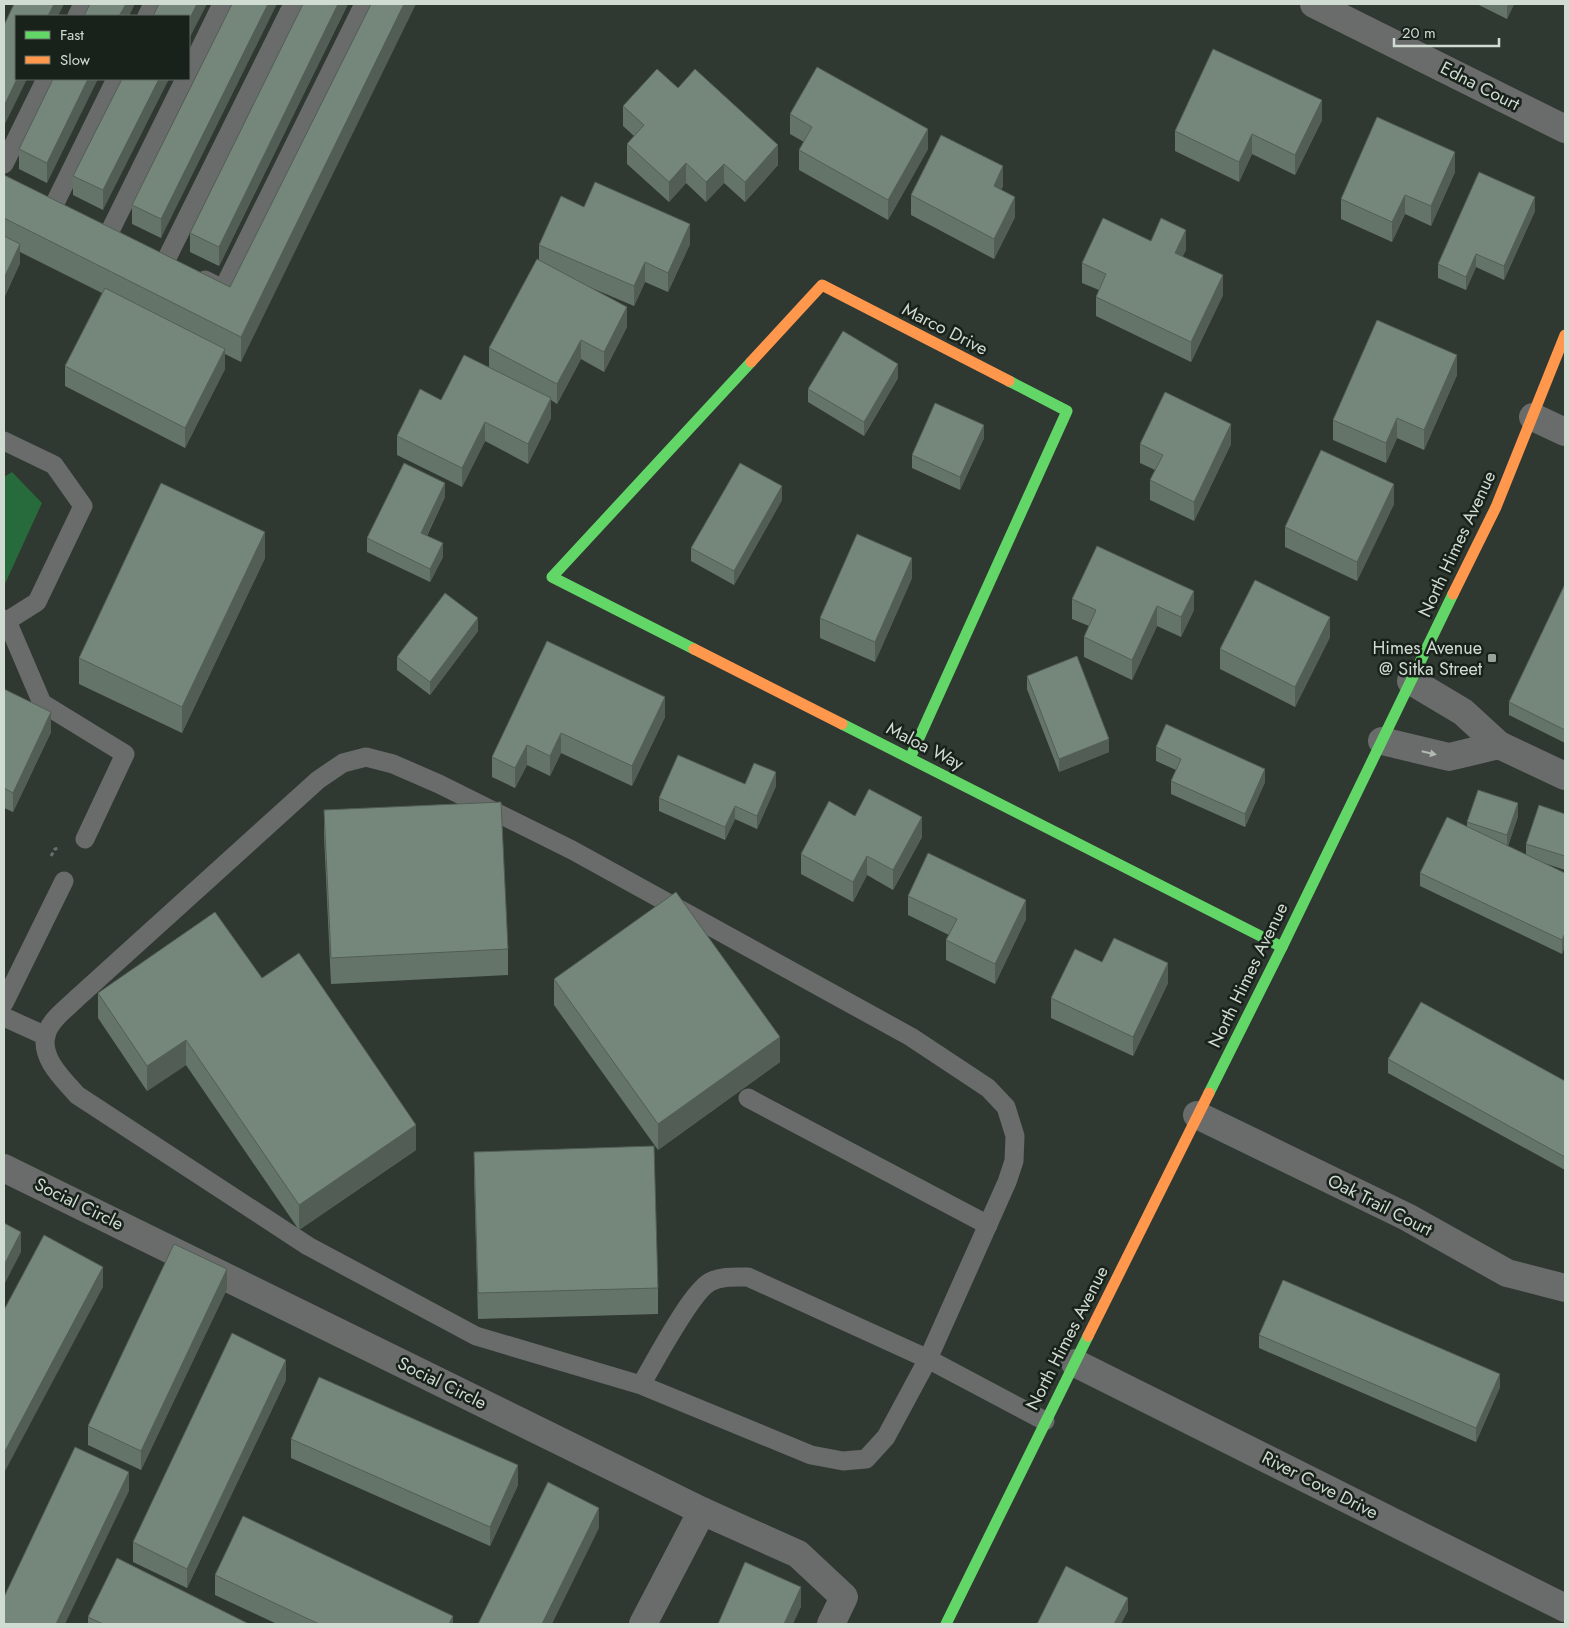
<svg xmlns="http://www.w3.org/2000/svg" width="1569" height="1628" viewBox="0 0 1569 1628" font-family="Jost,sans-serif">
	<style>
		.water { fill: #276a3c }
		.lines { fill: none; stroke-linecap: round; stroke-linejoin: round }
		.path { stroke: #6b6e6c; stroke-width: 3; stroke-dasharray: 4 2.5; stroke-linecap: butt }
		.lane { stroke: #6a6b6b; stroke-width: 19 }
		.street { stroke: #6a6b6b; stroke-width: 28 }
		.fast { stroke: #63d668; stroke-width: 11 }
		.slow { stroke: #ff974d; stroke-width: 11 }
		.wall { fill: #657469 }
		.shaded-wall { fill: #525e55 }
		.building { fill: #75877a; stroke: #525e55 }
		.oneway { fill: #b1b9b3 }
		.poi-dot { fill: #98a29a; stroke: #19211b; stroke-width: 2 }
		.labels { text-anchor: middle; stroke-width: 5; stroke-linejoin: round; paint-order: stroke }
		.street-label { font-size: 18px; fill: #d0dbd2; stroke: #19211b }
		.poi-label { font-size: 18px; fill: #d0dbd2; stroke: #19211b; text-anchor: end }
	</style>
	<rect width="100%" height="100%" fill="#2f3831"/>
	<path class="water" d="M12,472L42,503L4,586V477Z"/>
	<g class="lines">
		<path class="path" d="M51,856L55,849L60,848"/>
		<g class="lane">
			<path d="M77,16L83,4"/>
			<path d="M147,16L153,4"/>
			<path d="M189,72L222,4"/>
			<path d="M4,164L46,79"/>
			<path d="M55,203L116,79"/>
			<path d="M110,231L185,79"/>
			<path d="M166,260L293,4"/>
			<path d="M205,280L223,289L364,4"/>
			<path d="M4,441L54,465L83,506L37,602L7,621L4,619"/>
			<path d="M7,621L42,703L125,754L85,839"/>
			<path d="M4,1003L64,881"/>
			<path d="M4,1017L46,1036"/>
			<path d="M748,1098L988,1225"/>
			<path d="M641,1385C654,1363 691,1292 710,1282C721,1276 735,1277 748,1277L928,1359L886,1437L866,1459L843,1461L811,1455L641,1385L476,1336L308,1246L77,1095C63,1079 40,1058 46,1035C50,1020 66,1009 76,999L318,780L343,763L366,757L393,764L439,784L572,850L911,1037L988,1088L1006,1107L1015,1136L1014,1161L1007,1182L928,1359L1045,1421"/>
		</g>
		<g class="street">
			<path d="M1314,4L1565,129"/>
			<path d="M1533,417L1565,432"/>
			<path d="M1411,681L1463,712L1499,745L1565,776"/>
			<path d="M1382,741L1449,757L1499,745"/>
			<path d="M1197,1115L1407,1217L1507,1273L1565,1288"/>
			<path d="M4,1168L702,1511L798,1554L844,1597L831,1624"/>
			<path d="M1075,1363L1565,1608"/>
			<path d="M643,1624L702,1511"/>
		</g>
		<g class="fast">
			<path d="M694,649L552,577L751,362"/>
			<path d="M842,724L1282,947"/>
			<path d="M910,758L1067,411L1009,381"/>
			<path d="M1209,1093L1282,947L1453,594"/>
			<path d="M946,1624L1088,1336"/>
		</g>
		<g class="slow">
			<path d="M751,362L822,285L1009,381"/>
			<path d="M1453,594L1496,507L1565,335"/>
			<path d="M694,649L842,724"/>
			<path d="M1088,1336L1209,1093"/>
		</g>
	</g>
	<g class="wall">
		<path d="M232,4L161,238L132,224V205Z"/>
		<path d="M303,4H348L219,266L190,252V233Z"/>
		<path d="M371,4L241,362L225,354V369L185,448L65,386V366L102,293L20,252V263L4,298V175L230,287Z"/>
		<path d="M1477,4H1514L1507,19Z"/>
		<path d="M53,79L47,183L19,169V149Z"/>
		<path d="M122,79L103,210L73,195V176Z"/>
		<path d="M678,88L778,165L745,202L724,183L706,202L686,183L669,202L627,164V144L634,136L623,126V106Z"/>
		<path d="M790,114L928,149L888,220L799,170V150L804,142L790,134Z"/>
		<path d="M1322,120L1295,175L1252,154L1239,182L1175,151V131Z"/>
		<path d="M1455,172L1431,226L1405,214L1392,242L1341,219V199Z"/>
		<path d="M1003,186L1001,190L1015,217L994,259L911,215V195Z"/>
		<path d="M584,207L690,244L668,292L645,282L634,306L587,286L627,327L604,372L581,359L557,404L551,400V418L528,464L485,441L462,487L397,455V436L441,400L489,367V348L539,260V245Z"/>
		<path d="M1535,211L1504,280L1476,267L1466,290L1438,278V264Z"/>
		<path d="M1151,241L1186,250L1182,256L1223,295L1191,362L1096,316V297L1099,290L1082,283V263Z"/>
		<path d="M1457,375L1424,450L1397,438L1386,463L1333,440V420Z"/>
		<path d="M898,378L864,436L808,402V389Z"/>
		<path d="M984,438L960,490L912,468V455Z"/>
		<path d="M1140,444H1231L1194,521L1150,500V480L1155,470L1140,463Z"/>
		<path d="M445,497L427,536L443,557L430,582L367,552V538Z"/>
		<path d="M782,500L734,585L691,561V548Z"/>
		<path d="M1394,504L1357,581L1285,547V527Z"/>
		<path d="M1097,546L1194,610L1181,637L1157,626L1132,680L1084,657V637L1089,626L1072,619V599Z"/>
		<path d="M265,558L182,733L79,684V658Z"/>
		<path d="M912,578L875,662L820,638V618Z"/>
		<path d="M1565,584V743L1509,715V702Z"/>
		<path d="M478,631L430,695L397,670V657Z"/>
		<path d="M1330,637L1295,707L1220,669V649Z"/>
		<path d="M547,641L665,717L632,786L561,753L550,776L527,765L515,788L492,777V757Z"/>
		<path d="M1027,676L1109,752L1059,772L1027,689Z"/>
		<path d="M4,689L51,732L13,812L4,808Z"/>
		<path d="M1156,747L1265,782L1245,827L1171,794V781L1176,770L1156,761Z"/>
		<path d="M745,784L776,786L757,829L735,819L725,840L659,811V798Z"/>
		<path d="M324,810L508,949V975L331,984L324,836Z"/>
		<path d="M1565,814V870L1541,862L1565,873V946L1562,954L1420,886V873L1467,827V822L1518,816L1508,846L1526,855V844Z"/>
		<path d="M855,816L922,837L893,890L867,875L853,902L801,874V854Z"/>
		<path d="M908,896L1026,919L995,984L946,960V940L949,935L908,915Z"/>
		<path d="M1102,962L1168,983L1133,1056L1051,1018V998Z"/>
		<path d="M262,978L416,1150L299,1230L186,1065L147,1091L98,1018V993Z"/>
		<path d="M554,979L780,1062L658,1150L554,1005Z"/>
		<path d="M1388,1059L1565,1081V1170L1388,1073Z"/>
		<path d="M474,1152L658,1288V1314L478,1319L474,1177Z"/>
		<path d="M227,1289L141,1470L88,1445V1426Z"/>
		<path d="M1259,1335L1500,1387L1476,1442L1259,1348Z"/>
		<path d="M286,1380L187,1588L133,1562V1542Z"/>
		<path d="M291,1439L518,1485L490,1546L291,1458Z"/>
		<path d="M215,1575L453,1624H277L215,1595Z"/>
		<path d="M88,1617L249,1624H88Z"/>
	</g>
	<g class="shaded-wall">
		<path d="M54,4H64L58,16H48Z"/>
		<path d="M126,4H135L129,16H119Z"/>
		<path d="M197,4H207L189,39V20Z"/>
		<path d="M268,4H277L161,238V219Z"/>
		<path d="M338,4H348L219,266V247Z"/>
		<path d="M404,4H416L241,362V337Z"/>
		<path d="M1508,4H1514L1507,19V6Z"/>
		<path d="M17,79H27L4,126V106Z"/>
		<path d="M88,79H98L47,183V163Z"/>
		<path d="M159,79H169L103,210V190Z"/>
		<path d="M1322,100V120L1295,175V155Z"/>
		<path d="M928,129V149L888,220V200Z"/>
		<path d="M1252,134V154L1239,182V162Z"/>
		<path d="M778,145V165L745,202V182Z"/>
		<path d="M1455,152V172L1431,226V206Z"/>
		<path d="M686,163V183L669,202V182Z"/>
		<path d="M724,164V183L706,202V182Z"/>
		<path d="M1003,166V186L994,206V186Z"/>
		<path d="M1405,195V214L1392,242V222Z"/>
		<path d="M1015,197V217L994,259V239Z"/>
		<path d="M1535,197V211L1504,280V266Z"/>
		<path d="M690,224V244L668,292V273Z"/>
		<path d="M1186,230V250L1175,272V253Z"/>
		<path d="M20,244V263L4,298V278Z"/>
		<path d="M1476,254V267L1466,290V277Z"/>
		<path d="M645,262V282L634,306V286Z"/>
		<path d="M1223,275V295L1191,362V342Z"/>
		<path d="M627,307V327L604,372V352Z"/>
		<path d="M581,340V359L557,404V384Z"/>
		<path d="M225,349V369L185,448V428Z"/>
		<path d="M1457,355V375L1424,450V430Z"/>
		<path d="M898,364V378L864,436V422Z"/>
		<path d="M551,398V418L528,464V444Z"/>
		<path d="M1397,418V438L1386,463V443Z"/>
		<path d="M485,422V441L462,487V468Z"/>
		<path d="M1231,424V444L1194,521V502Z"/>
		<path d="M984,425V438L960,490V477Z"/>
		<path d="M445,483V497L421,547V533Z"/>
		<path d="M1394,484V504L1357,581V562Z"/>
		<path d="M782,486V500L734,585V571Z"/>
		<path d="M265,532V558L182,733V707Z"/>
		<path d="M443,543V557L430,582V569Z"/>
		<path d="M912,558V578L875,662V642Z"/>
		<path d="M1194,591V610L1181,637V617Z"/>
		<path d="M1157,606V626L1132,680V660Z"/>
		<path d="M1330,617V637L1295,707V687Z"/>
		<path d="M478,618V631L430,695V682Z"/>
		<path d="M665,697V717L632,786V766Z"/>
		<path d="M51,712V732L13,812V793Z"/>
		<path d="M561,733V753L550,776V756Z"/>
		<path d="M1109,739V752L1059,772V759Z"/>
		<path d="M527,745V765L515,788V768Z"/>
		<path d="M1265,769V782L1245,827V814Z"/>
		<path d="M776,772V786L757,829V816Z"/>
		<path d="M1518,803V816L1507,849V835Z"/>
		<path d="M735,806V819L725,840V827Z"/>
		<path d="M922,817V837L893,890V870Z"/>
		<path d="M867,856V875L853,902V882Z"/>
		<path d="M1026,900V919L995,984V964Z"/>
		<path d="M1565,933V946L1562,954V940Z"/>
		<path d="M1168,963V983L1133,1056V1037Z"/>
		<path d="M780,1037V1062L658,1150V1124Z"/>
		<path d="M186,1040V1065L147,1091V1066Z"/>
		<path d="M416,1125V1150L299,1230V1205Z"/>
		<path d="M21,1232V1252L4,1285V1265Z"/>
		<path d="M103,1267V1287L4,1473V1453Z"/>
		<path d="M227,1269V1289L141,1470V1451Z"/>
		<path d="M286,1360V1380L187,1588V1569Z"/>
		<path d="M1500,1374V1387L1476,1442V1428Z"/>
		<path d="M518,1465V1485L490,1546V1527Z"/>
		<path d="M129,1472V1491L65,1624H56Z"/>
		<path d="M599,1508V1528L552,1624H542Z"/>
		<path d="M801,1587V1607L793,1624H784Z"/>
		<path d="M1128,1598V1611L1121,1624H1114Z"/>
		<path d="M453,1616V1624H449Z"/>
	</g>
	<g class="building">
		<path d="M14,4H54L48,16H16V79H17L4,106V25Z"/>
		<path d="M90,4H126L119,16H84Z"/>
		<path d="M159,4H197L189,20V16H153Z"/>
		<path d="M232,4H268L161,219L132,205Z"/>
		<path d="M303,4H338L219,247L190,233Z"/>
		<path d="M371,4H404L241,337L4,218V175L230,287Z"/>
		<path d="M1213,49L1322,100L1295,155L1252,134L1239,162L1175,131Z"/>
		<path d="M817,67L928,129L888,200L799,150L812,127L790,114Z"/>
		<path d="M657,69L678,88L695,69L778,145L745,182L724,164L706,182L686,163L669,182L627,144L644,125L623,106Z"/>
		<path d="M53,79H88L47,163L19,149Z"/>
		<path d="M122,79H159L103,190L73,176Z"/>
		<path d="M1377,117L1455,152L1431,206L1405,195L1392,222L1341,199Z"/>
		<path d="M941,135L1003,166L994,186L1015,197L994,239L911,195Z"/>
		<path d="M1479,172L1535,197L1504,266L1476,254L1466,277L1438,264Z"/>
		<path d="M595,182L690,224L668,273L645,262L634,286L539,245L561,196L584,207Z"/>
		<path d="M1103,218L1151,241L1161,218L1186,230L1175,253L1223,275L1191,342L1096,297L1106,274L1082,263Z"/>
		<path d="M4,236L20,244L4,278Z"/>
		<path d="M537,259L627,307L604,352L581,340L557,384L489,348Z"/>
		<path d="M105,288L225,349L185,428L65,366Z"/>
		<path d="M1377,320L1457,355L1424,430L1397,418L1386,443L1333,420Z"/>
		<path d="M843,331L898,364L864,422L808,389Z"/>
		<path d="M464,355L551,398L528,444L485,422L462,468L397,436L420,389L441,400Z"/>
		<path d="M1165,392L1231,424L1194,502L1150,480L1163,455L1140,444Z"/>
		<path d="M935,403L984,425L960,477L912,455Z"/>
		<path d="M1321,450L1394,484L1357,562L1285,527Z"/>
		<path d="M404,463L445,483L421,533L443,543L430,569L367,538Z"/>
		<path d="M740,463L782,486L734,571L691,548Z"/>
		<path d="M161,483L265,532L182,707L79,658Z"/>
		<path d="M857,534L912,558L875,642L820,618Z"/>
		<path d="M1097,546L1194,591L1181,617L1157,606L1132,660L1084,637L1096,610L1072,599Z"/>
		<path d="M1255,580L1330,617L1295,687L1220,649Z"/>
		<path d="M1565,584V730L1509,702Z"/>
		<path d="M445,593L478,618L430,682L397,657Z"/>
		<path d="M547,641L665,697L632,766L561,733L550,756L527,745L515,768L492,757Z"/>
		<path d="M1077,656L1109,739L1059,759L1027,676Z"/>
		<path d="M4,689L51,712L13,793L4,788Z"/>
		<path d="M1166,724L1265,769L1245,814L1171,781L1181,759L1156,747Z"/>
		<path d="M678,755L745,784L754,763L776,772L757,816L735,806L725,827L659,798Z"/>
		<path d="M869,789L922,817L893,870L867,856L853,882L801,854L829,801L855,816Z"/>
		<path d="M1478,790L1518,803L1507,835L1467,822Z"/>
		<path d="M501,802L508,949L331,958L324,810Z"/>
		<path d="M1539,805L1565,814V856L1526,844Z"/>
		<path d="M1447,817L1565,873V933L1562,940L1420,873Z"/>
		<path d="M928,853L1026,900L995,964L946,940L957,919L908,896Z"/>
		<path d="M676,892L780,1037L658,1124L554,979Z"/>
		<path d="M215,912L262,978L299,953L416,1125L299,1205L186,1040L147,1066L98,993Z"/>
		<path d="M1114,938L1168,963L1133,1037L1051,998L1075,949L1102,962Z"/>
		<path d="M1421,1002L1565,1081V1157L1388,1059Z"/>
		<path d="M654,1146L658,1288L478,1293L474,1152Z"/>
		<path d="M4,1223L21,1232L4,1265Z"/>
		<path d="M44,1235L103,1267L4,1453V1310Z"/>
		<path d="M174,1244L227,1269L141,1451L88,1426Z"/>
		<path d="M1283,1280L1500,1374L1476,1428L1259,1335Z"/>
		<path d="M232,1333L286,1360L187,1569L133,1542Z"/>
		<path d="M319,1377L518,1465L490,1527L291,1439Z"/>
		<path d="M75,1447L129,1472L56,1624H4V1597Z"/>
		<path d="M548,1482L599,1508L542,1624H478Z"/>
		<path d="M243,1516L453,1616L449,1624H319L215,1575Z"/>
		<path d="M117,1558L249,1624H103L88,1617Z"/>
		<path d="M745,1562L801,1587L784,1624H718Z"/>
		<path d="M1066,1566L1128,1598L1114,1624H1037Z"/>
	</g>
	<defs><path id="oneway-solid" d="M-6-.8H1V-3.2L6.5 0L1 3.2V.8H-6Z" transform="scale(1.25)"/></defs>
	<use class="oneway" href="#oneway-solid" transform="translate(1429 753) rotate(13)"/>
	<rect class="poi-dot" x="1487" y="653" width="10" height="10" rx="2.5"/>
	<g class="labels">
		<g class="street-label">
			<text transform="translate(1480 86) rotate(27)" y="6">Edna Court</text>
			<text transform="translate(945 329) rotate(27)" y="6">Marco Drive</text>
			<text transform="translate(1457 544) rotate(-65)" y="6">North Himes Avenue</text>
			<text transform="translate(925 746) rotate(27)" y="6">Maloa Way</text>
			<text transform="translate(1248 975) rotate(-64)" y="6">North Himes Avenue</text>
			<text transform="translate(79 1204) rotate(26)" y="6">Social Circle</text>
			<text transform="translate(1380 1205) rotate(27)" y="6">Oak Trail Court</text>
			<text transform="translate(1067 1338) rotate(-63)" y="6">North Himes Avenue</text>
			<text transform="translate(442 1383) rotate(26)" y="6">Social Circle</text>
			<text transform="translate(1320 1485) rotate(27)" y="6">River Cove Drive</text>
		</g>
		<g class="poi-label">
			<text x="1482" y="654">Himes Avenue<tspan x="1482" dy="21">@ Sitka Street</tspan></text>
		</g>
	</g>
	<rect width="1569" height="1628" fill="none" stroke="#d0dbd2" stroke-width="10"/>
	<rect x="15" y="15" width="175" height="65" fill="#19211b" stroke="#626b64"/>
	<rect x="25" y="31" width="25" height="8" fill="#63d668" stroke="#626b64"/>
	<text x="60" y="40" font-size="15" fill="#d0dbd2">Fast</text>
	<rect x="25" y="56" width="25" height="8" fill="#ff974d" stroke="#626b64"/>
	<text x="60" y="65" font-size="15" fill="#d0dbd2">Slow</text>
	<path d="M1394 38v8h105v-8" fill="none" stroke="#d0dbd2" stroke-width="2.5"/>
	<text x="1402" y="38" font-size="15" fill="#d0dbd2" stroke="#19211b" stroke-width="4" paint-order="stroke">20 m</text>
</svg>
